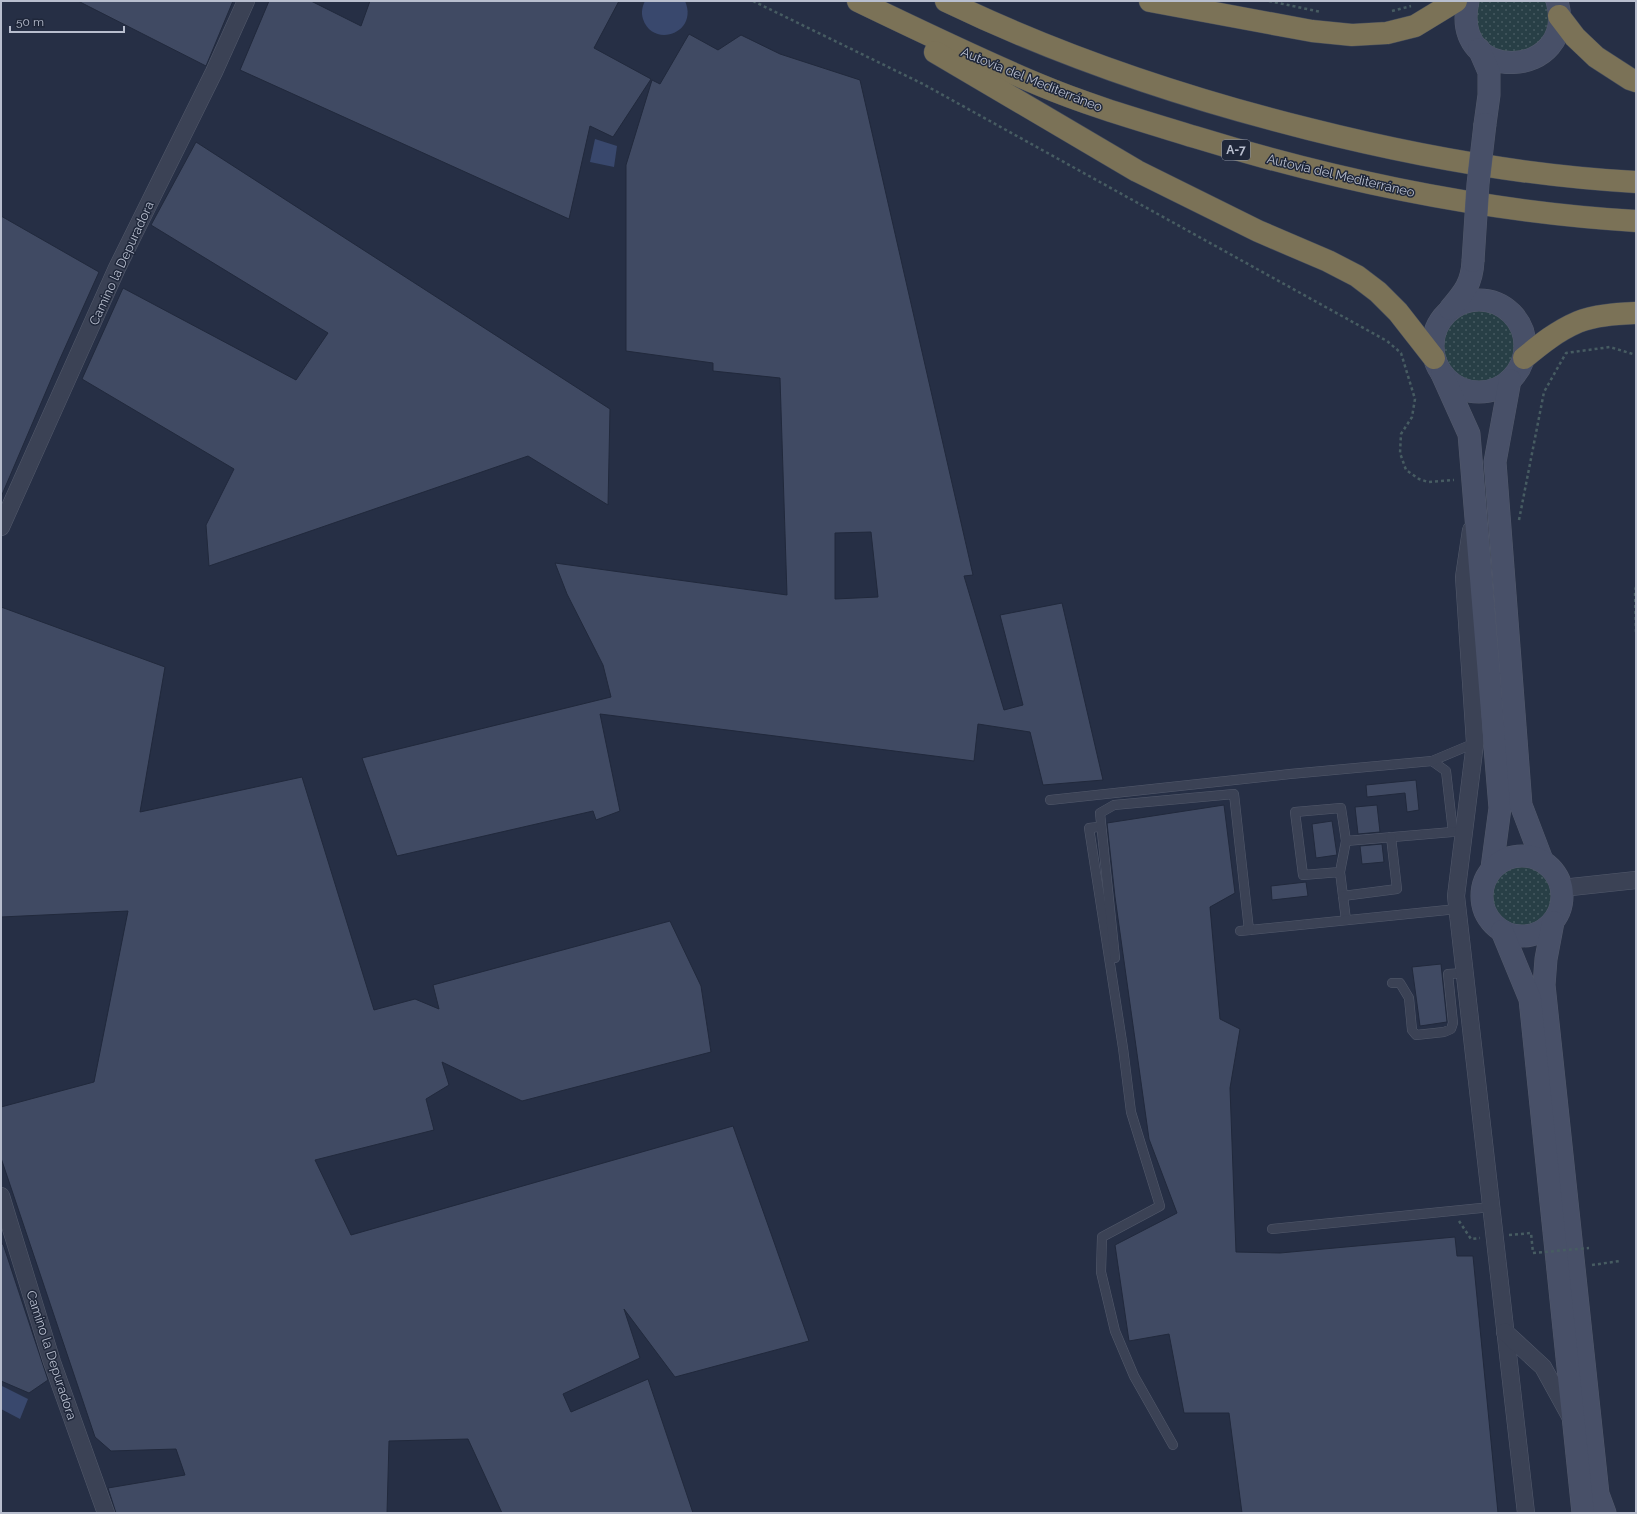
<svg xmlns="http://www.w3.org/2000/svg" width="1637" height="1514" viewBox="0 0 1637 1514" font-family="Raleway,sans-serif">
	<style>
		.grass { fill: url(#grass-dots) }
		.water { fill: #39486d }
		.building { fill: #404a63; stroke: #21293c; fill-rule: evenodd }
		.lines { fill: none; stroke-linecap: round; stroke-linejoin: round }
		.service-casing { stroke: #535a6c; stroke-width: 10 }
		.minor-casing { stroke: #535a6c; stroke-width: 18 }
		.secondary-casing { stroke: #535a6c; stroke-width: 23 }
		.motorway-casing { stroke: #424a5c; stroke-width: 23 }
		.path { stroke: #475c62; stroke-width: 2.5; stroke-dasharray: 3 3; stroke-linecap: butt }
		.service { stroke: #3b4255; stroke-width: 9 }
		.minor { stroke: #3b4255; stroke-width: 17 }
		.secondary { stroke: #485068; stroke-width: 22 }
		.motorway { stroke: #7b7257; stroke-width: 22 }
		.secondary-bridge-casing { stroke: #535a6c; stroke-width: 23; stroke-linecap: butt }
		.path-bridge { stroke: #475c62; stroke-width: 2.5; stroke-dasharray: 3 3; stroke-linecap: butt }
		.secondary-bridge { stroke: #485068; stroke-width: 22 }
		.labels { text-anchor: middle; stroke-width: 3; stroke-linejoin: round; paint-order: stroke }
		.shield { fill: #1f273a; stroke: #8a91a2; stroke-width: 1 }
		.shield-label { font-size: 12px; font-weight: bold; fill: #b8bece }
		.street-label { font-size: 13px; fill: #b8bece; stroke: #1f273a }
	</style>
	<defs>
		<pattern id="grass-dots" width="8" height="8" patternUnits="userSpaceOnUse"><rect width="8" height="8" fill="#283f46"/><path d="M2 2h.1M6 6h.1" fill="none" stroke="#455960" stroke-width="1.8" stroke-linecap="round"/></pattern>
	</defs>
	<rect width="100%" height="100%" fill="#262f45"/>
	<g class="grass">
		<path d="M1475,1H1548L1551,21L1540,44L1518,56L1481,44L1472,6Z"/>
		<circle cx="1478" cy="344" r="38"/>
		<circle cx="1522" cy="896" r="34"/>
	</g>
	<g class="water">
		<path d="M645,1H685C699,33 653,49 643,19C641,13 642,7 645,1Z"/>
		<path d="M595,139L617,146L614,167L590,162Z"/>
		<path d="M2,1386L28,1399L20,1419L1,1409Z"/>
	</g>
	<g class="building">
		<path d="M78,1H233L206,66Z"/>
		<path d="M269,1H311L361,26L370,1H619L594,48L651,79L613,137L590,126L569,219L240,70Z"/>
		<path d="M689,34L718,50L741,35L780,54L860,80L973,575L964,576L1004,710L1023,705L1000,615L1062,603L1103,780L1043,785L1030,732L978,724L974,761L600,714L620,811L596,820L593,811L397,856L362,758L611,697L603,665L567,594L555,563L787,595L780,378L713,371V363L626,351V165L652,80L660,84ZM871,532L878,597L835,599V533Z"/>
		<path d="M196,142L610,409L608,505L528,456L209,566L206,525L234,469L82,379L123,288L296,380L328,333L151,225Z"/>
		<path d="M1,216L99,272L59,361L1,497Z"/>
		<path d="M1,607L165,667L140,812L302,777L374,1010L415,999L439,1009L433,985L670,921L701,986L711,1052L522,1101L442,1062L449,1085L426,1099L434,1130L315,1160L351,1235L733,1126L809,1341L675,1377L624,1309L640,1358L563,1394L571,1412L648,1379L693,1513H502L468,1439L389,1441L387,1513H116L108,1488L185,1475L176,1449L111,1451L95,1437L1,1158V1107L94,1082L128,911L1,917Z"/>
		<path d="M1416,780L1419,810L1407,812L1405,793L1367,797L1366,785Z"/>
		<path d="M1224,805L1235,893L1210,907L1220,1019L1240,1029L1230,1088L1236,1252L1280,1253L1455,1237L1457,1256H1473L1498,1513H1242L1229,1413H1184L1169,1334L1129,1341L1115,1245L1177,1213L1149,1139L1115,897L1107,823Z"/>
		<path d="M1377,805L1380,832L1358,834L1355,807Z"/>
		<path d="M1332,821L1337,855L1316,858L1312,824Z"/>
		<path d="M1382,844L1384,862L1362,864L1360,846Z"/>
		<path d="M1306,882L1308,896L1272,900L1271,886Z"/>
		<path d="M1441,964L1447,1022L1420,1026L1412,967Z"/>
		<path d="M1,1244H3L48,1380L29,1393L1,1381Z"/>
	</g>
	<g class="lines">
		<defs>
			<g id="service">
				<path d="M1432,761L1446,771L1453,832"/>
				<path d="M1050,800L1290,774L1432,761L1475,743"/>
				<path d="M1098,827L1089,828L1123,1048L1131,1112L1160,1206L1102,1237L1101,1272L1115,1331L1134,1376L1173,1445"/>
				<path d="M1346,841L1464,831"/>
				<path d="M1340,872L1303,875L1295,812L1341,808L1346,841L1340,872L1346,920"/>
				<path d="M1343,896L1397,889L1391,837"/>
				<path d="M1240,931L1457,909"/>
				<path d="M1115,958L1100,813L1114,805L1234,794L1249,930"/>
				<path d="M1392,983H1400L1409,998L1412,1030L1416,1035L1444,1032L1451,1029L1453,1023L1448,974L1465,973"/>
				<path d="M1272,1229L1491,1207"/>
			</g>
			<g id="minor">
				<path d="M1,527L117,268L214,72L246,1"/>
				<path d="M1471,530L1464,577L1475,743L1456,896L1526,1513"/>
				<path d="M1562,888L1636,880"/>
				<path d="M1,1196L52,1362L106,1513"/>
				<path d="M1505,1332L1543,1367L1571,1418"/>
			</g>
			<g id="secondary">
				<path d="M1468,1C1449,87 1579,79 1557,1"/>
				<path d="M1479,49L1489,72V95L1485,124"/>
				<circle cx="1479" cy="346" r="46"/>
				<path d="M1450,309C1464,293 1472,283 1473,261"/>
				<path d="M1442,374L1469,434L1500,808L1492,868"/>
				<path d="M1510,380L1495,462L1521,805L1542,860"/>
				<circle cx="1522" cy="896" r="40"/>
				<path d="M1553,922L1546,959L1544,985L1598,1494L1605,1513"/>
				<path d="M1502,931L1530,999L1583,1513"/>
			</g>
			<g id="motorway">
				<path d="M858,1C918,30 978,59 1040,85C1090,106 1143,121 1195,137C1338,181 1487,212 1636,221"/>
				<path d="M946,1C1062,57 1185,98 1309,129C1416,156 1526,176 1636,182"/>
				<path d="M1150,1L1312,31L1352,35L1387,33L1415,26L1456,1"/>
				<path d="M1559,16L1575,37L1596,57L1630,79L1636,81"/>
				<path d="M935,52L1137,171L1258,231L1328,261L1357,276L1378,292L1398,312L1434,358"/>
				<path d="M1524,358C1541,344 1557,331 1578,322C1595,315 1617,314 1636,313"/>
			</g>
		</defs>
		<use href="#service" class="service-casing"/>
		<use href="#minor" class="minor-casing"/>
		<use href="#secondary" class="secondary-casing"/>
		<use href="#motorway" class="motorway-casing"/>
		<g class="path">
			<path d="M753,1L923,84L1387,341L1401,353L1415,399L1412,417L1401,434L1400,453L1406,470L1419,479L1428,482L1454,480"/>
			<path d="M1269,1L1321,12"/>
			<path d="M1392,11L1411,6"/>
			<path d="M1519,520L1544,392L1566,353L1610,347L1636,355"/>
			<path d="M1636,587L1635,591L1636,632"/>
			<path d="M1459,1221L1471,1239L1480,1238"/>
			<path d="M1509,1235L1531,1233L1533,1253"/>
			<path d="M1592,1265L1620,1261"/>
		</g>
		<use href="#service" class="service"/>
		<use href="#minor" class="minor"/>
		<use href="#secondary" class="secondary"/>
		<use href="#motorway" class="motorway"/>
		<defs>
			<path id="secondary-bridge" d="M1473,261L1478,184L1485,124"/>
		</defs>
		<use href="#secondary-bridge" class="secondary-bridge-casing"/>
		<path class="path-bridge" d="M1533,1253L1589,1248"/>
		<use href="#secondary-bridge" class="secondary-bridge"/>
	</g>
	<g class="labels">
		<rect class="shield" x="1222" y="140" width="28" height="20" rx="3"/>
		<g class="shield-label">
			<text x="1236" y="154">A-7</text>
		</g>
		<g class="street-label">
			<text transform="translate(1032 79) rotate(22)" y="5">Autovía del Mediterráneo</text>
			<text transform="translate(1341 175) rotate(13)" y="5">Autovía del Mediterráneo</text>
			<text transform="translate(121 263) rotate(-65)" y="5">Camino la Depuradora</text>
			<text transform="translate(52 1355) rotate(72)" y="5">Camino la Depuradora</text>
		</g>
	</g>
	<rect width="1637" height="1514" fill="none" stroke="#b8bece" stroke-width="4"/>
	<path d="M10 26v6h114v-6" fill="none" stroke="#b8bece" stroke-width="2"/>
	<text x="16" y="26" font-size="12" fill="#b8bece" stroke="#1f273a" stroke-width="3" paint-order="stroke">50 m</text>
</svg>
